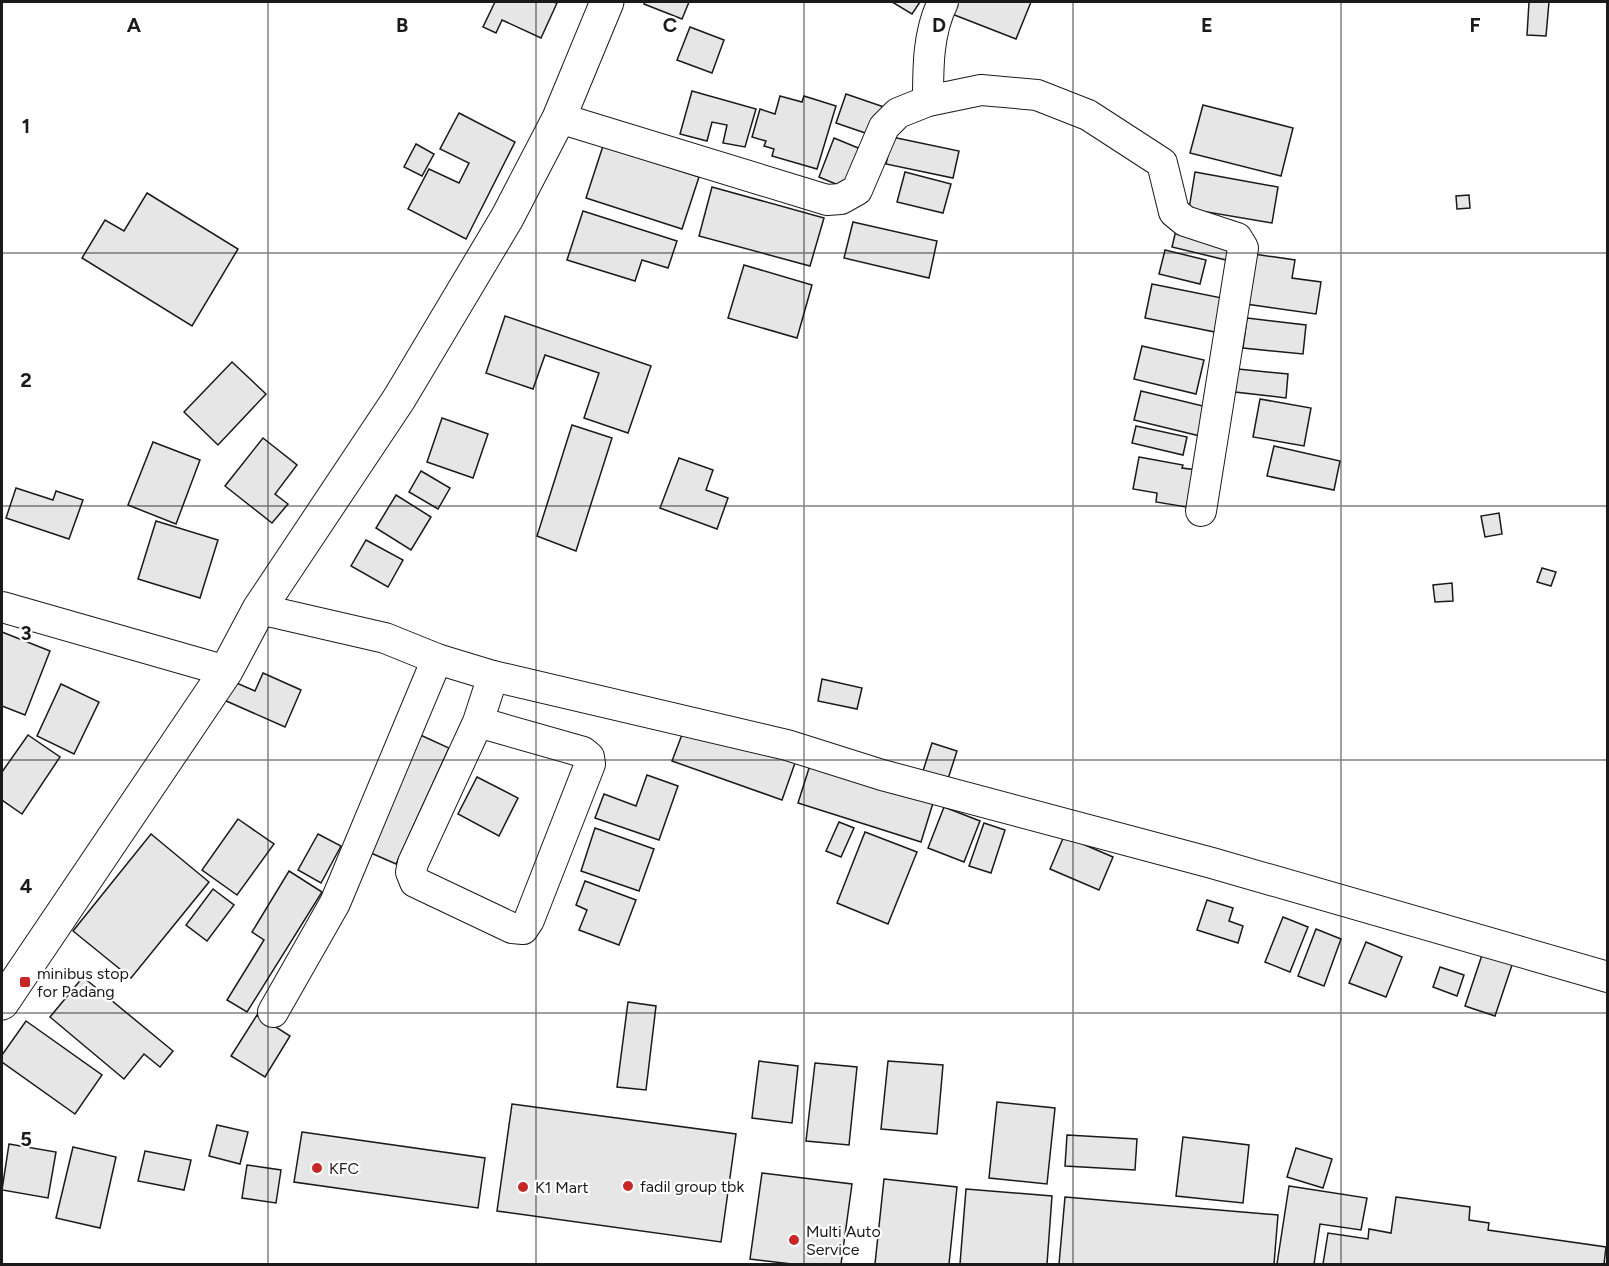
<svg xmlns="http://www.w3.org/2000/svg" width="1609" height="1266" viewBox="0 0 1609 1266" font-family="Figtree,sans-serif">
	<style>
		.building { fill: #e6e6e6; stroke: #1a1a1a; stroke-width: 1.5 }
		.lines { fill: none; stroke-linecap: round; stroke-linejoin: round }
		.minor-casing { stroke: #1a1a1a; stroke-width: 32 }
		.highway-casing { stroke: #1a1a1a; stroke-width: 35 }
		.minor { stroke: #fff; stroke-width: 30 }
		.highway { stroke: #fff; stroke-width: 33 }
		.grid { fill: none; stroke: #1a1a1a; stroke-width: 1.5; stroke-opacity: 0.55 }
		.poi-dot { fill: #c62828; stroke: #fff; stroke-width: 2 }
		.labels { text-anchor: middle; stroke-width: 4.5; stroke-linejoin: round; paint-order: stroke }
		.poi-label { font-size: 16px; fill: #1a1a1a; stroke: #fff; text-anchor: start }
		.grid-label { font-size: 20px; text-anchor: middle; font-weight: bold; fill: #1a1a1a; stroke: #fff; stroke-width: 4.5; stroke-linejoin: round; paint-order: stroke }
	</style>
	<rect width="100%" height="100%" fill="#fff"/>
	<g class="building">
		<path d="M495,2H553L557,3L541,38L502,20L496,33L483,27Z"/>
		<path d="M645,2H689L682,19L644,4Z"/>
		<path d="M892,2H920L912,14Z"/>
		<path d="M957,2H1031L1016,39L952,14Z"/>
		<path d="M1529,2H1549L1546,36L1527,35Z"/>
		<path d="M690,27L724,40L712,73L677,60Z"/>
		<path d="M692,91L756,109L745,147L723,143L727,125L712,122L707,141L680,134Z"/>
		<path d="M846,94L884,107L874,136L836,123Z"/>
		<path d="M780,96L802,102L804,96L836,106L817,169L772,156L774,149L764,146L766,141L752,137L760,109L775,114Z"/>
		<path d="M1203,105L1293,128L1281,176L1190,153Z"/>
		<path d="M459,113L515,142L466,239L408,209L429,169L459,183L469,163L440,149Z"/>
		<path d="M892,137L959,151L953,178L886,164Z"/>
		<path d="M834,138L863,150L848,189L819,177Z"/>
		<path d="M416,144L434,154L422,176L404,167Z"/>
		<path d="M603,146L699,177L682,229L586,198Z"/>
		<path d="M905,172L951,184L943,213L897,202Z"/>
		<path d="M1195,172L1278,187L1272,223L1189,209Z"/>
		<path d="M712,187L824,218L810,266L699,236Z"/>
		<path d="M147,193L238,249L192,326L82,258L105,220L124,231Z"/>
		<path d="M1469,195L1470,208L1457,209L1456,196Z"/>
		<path d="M583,211L677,241L668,268L642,260L635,281L567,260Z"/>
		<path d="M853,222L937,241L929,278L844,258Z"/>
		<path d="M1177,226L1231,239L1226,260L1172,247Z"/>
		<path d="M1165,250L1206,260L1200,284L1159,274Z"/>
		<path d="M1254,254L1295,260L1292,278L1321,282L1316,314L1246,304Z"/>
		<path d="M744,265L812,285L797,338L728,318Z"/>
		<path d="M1152,284L1222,298L1215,332L1145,318Z"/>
		<path d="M505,316L651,366L628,433L584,418L599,373L545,355L533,389L486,373Z"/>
		<path d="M1247,318L1306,325L1303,354L1243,348Z"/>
		<path d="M1142,346L1204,360L1196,394L1134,379Z"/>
		<path d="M232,362L266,394L218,445L184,412Z"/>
		<path d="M1238,369L1288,374L1286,398L1235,392Z"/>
		<path d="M1141,391L1207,407L1200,436L1134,420Z"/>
		<path d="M1260,399L1311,408L1304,446L1253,437Z"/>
		<path d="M442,418L488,434L473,478L427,462Z"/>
		<path d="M572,425L612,438L576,551L537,536Z"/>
		<path d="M1136,426L1187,437L1183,455L1132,443Z"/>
		<path d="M263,438L297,465L275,494L288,504L272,523L225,486Z"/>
		<path d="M153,442L200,460L176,524L128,505Z"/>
		<path d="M1274,446L1340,461L1334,490L1267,476Z"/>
		<path d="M1139,457L1183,465L1182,468L1198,470L1192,508L1156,502L1157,493L1133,489Z"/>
		<path d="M679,458L713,470L706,490L728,498L717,529L660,508Z"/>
		<path d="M421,471L450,488L438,509L409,492Z"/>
		<path d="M16,488L53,500L56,491L83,500L69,539L6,518Z"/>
		<path d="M396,495L431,517L411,550L376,528Z"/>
		<path d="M1499,513L1502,534L1485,537L1481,516Z"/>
		<path d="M156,521L218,540L200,598L138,579Z"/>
		<path d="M366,540L403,560L388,587L351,566Z"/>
		<path d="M1542,568L1556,572L1551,586L1537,582Z"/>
		<path d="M1452,583L1453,601L1435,602L1433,585Z"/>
		<path d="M2,632L50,651L25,715L2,706Z"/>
		<path d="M263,673L301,690L285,727L224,700L232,681L255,691Z"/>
		<path d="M822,679L862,688L857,709L818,701Z"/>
		<path d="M61,684L99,702L74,754L37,736Z"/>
		<path d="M686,724L795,763L782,800L672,761Z"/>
		<path d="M416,733L449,748L396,864L362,849Z"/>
		<path d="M28,735L60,757L22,814L2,800V772Z"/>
		<path d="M932,743L957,751L946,785L921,777Z"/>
		<path d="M810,765L933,803L921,842L798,803Z"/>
		<path d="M647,775L678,786L659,840L595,818L604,794L636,806Z"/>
		<path d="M477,777L518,798L499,836L458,814Z"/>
		<path d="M944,807L980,821L964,862L928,848Z"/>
		<path d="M238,819L274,844L237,895L202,870Z"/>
		<path d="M839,822L854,828L841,857L826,851Z"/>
		<path d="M984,823L1005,830L991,873L969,866Z"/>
		<path d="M595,828L654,849L639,891L581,871Z"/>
		<path d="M865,832L917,852L888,924L837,903Z"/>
		<path d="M151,834L209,882L131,978L73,931Z"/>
		<path d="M318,834L341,846L321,883L298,870Z"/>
		<path d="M1064,836L1113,857L1099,890L1050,869Z"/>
		<path d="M289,871L322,892L247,1012L227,1000L264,940L252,932Z"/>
		<path d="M585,881L636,900L619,945L579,930L587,910L576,905Z"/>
		<path d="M213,889L234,905L207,941L186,925Z"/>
		<path d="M1207,900L1233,908L1229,921L1243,926L1238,943L1197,930Z"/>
		<path d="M1283,917L1308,927L1290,972L1265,962Z"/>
		<path d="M1316,929L1341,939L1324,986L1298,976Z"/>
		<path d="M1366,942L1402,957L1386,997L1349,983Z"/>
		<path d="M1483,952L1513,962L1495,1016L1465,1006Z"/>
		<path d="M1440,967L1464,975L1457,996L1433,987Z"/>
		<path d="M83,977L173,1051L160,1067L144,1054L124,1079L50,1017Z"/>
		<path d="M628,1002L656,1006L646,1090L617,1087Z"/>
		<path d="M257,1015L290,1036L265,1077L231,1056Z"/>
		<path d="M26,1021L102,1075L75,1114L2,1062V1055Z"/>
		<path d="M759,1061L798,1066L792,1123L752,1118Z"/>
		<path d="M888,1061L943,1065L937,1134L881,1129Z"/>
		<path d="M815,1063L857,1067L849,1145L806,1141Z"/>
		<path d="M997,1102L1055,1108L1047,1184L989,1178Z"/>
		<path d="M512,1104L736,1134L721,1242L497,1211Z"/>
		<path d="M217,1125L248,1132L240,1164L209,1156Z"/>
		<path d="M302,1132L485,1158L478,1208L294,1182Z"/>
		<path d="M1067,1135L1137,1139L1135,1170L1065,1166Z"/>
		<path d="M1183,1137L1249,1145L1243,1203L1176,1196Z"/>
		<path d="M9,1144L56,1152L48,1198L2,1190Z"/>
		<path d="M73,1147L116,1157L100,1228L56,1218Z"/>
		<path d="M1296,1148L1332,1159L1323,1188L1287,1177Z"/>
		<path d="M145,1151L191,1160L184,1190L138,1181Z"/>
		<path d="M247,1165L281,1170L276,1203L242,1198Z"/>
		<path d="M762,1173L852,1184L841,1264H792L750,1259Z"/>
		<path d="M884,1179L957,1187L949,1264H875Z"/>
		<path d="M1289,1186L1367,1198L1361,1230L1320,1224L1314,1264H1277Z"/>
		<path d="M966,1189L1052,1196L1047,1264H960Z"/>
		<path d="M1065,1197L1278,1215L1274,1264H1059Z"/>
		<path d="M1396,1197L1470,1207L1469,1220L1489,1223L1488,1230L1606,1247L1604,1264H1323L1328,1233L1368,1239L1369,1229L1391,1233Z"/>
	</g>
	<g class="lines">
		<defs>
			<g id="minor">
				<path d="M928,101C928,67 928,32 943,2"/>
				<path d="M559,118L827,200L841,199L857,190L884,127L898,113L928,101L981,90L1037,95L1088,115L1162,163L1174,212L1185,221L1237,238L1243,248L1201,511"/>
				<path d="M2,607L226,671"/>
				<path d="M259,609L385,638L437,659L493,676L787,745L882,775L1212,863L1608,977"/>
				<path d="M478,722L583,752L589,757L590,764L529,920L523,929L512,928L415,882L411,872L413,863L478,722L493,676"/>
				<path d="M273,1012L335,903L437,659"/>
			</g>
			<path id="highway" d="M2,1003L226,671L259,609L399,399L507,218L559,118L607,2"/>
		</defs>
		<use href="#minor" class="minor-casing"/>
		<use href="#highway" class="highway-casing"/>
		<use href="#minor" class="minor"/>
		<use href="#highway" class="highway"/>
	</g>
	<path class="grid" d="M268,2V1264M536,2V1264M804,2V1264M1073,2V1264M1341,2V1264M2,253H1608M2,506H1608M2,760H1608M2,1013H1608"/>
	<g class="poi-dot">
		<rect x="19" y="976" width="12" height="12" rx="3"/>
		<circle cx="317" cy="1168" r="6"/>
		<circle cx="628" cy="1186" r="6"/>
		<circle cx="523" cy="1187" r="6"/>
		<circle cx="794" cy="1240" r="6"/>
	</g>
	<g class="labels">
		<g class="poi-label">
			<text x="37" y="979">minibus stop<tspan x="37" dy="18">for Padang</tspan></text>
			<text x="329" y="1174">KFC</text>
			<text x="640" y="1192">fadil group tbk</text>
			<text x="535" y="1193">K1 Mart</text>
			<text x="806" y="1237">Multi Auto<tspan x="806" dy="18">Service</tspan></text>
		</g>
	</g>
	<g class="grid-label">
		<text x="134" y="32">A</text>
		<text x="402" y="32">B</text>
		<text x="670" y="32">C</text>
		<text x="939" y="32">D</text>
		<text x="1207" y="32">E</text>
		<text x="1475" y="32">F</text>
		<text x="26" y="133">1</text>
		<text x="26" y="387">2</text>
		<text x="26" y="640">3</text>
		<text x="26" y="893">4</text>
		<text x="26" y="1146">5</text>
	</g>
	<rect width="1609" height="1266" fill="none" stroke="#1a1a1a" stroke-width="6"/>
</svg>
